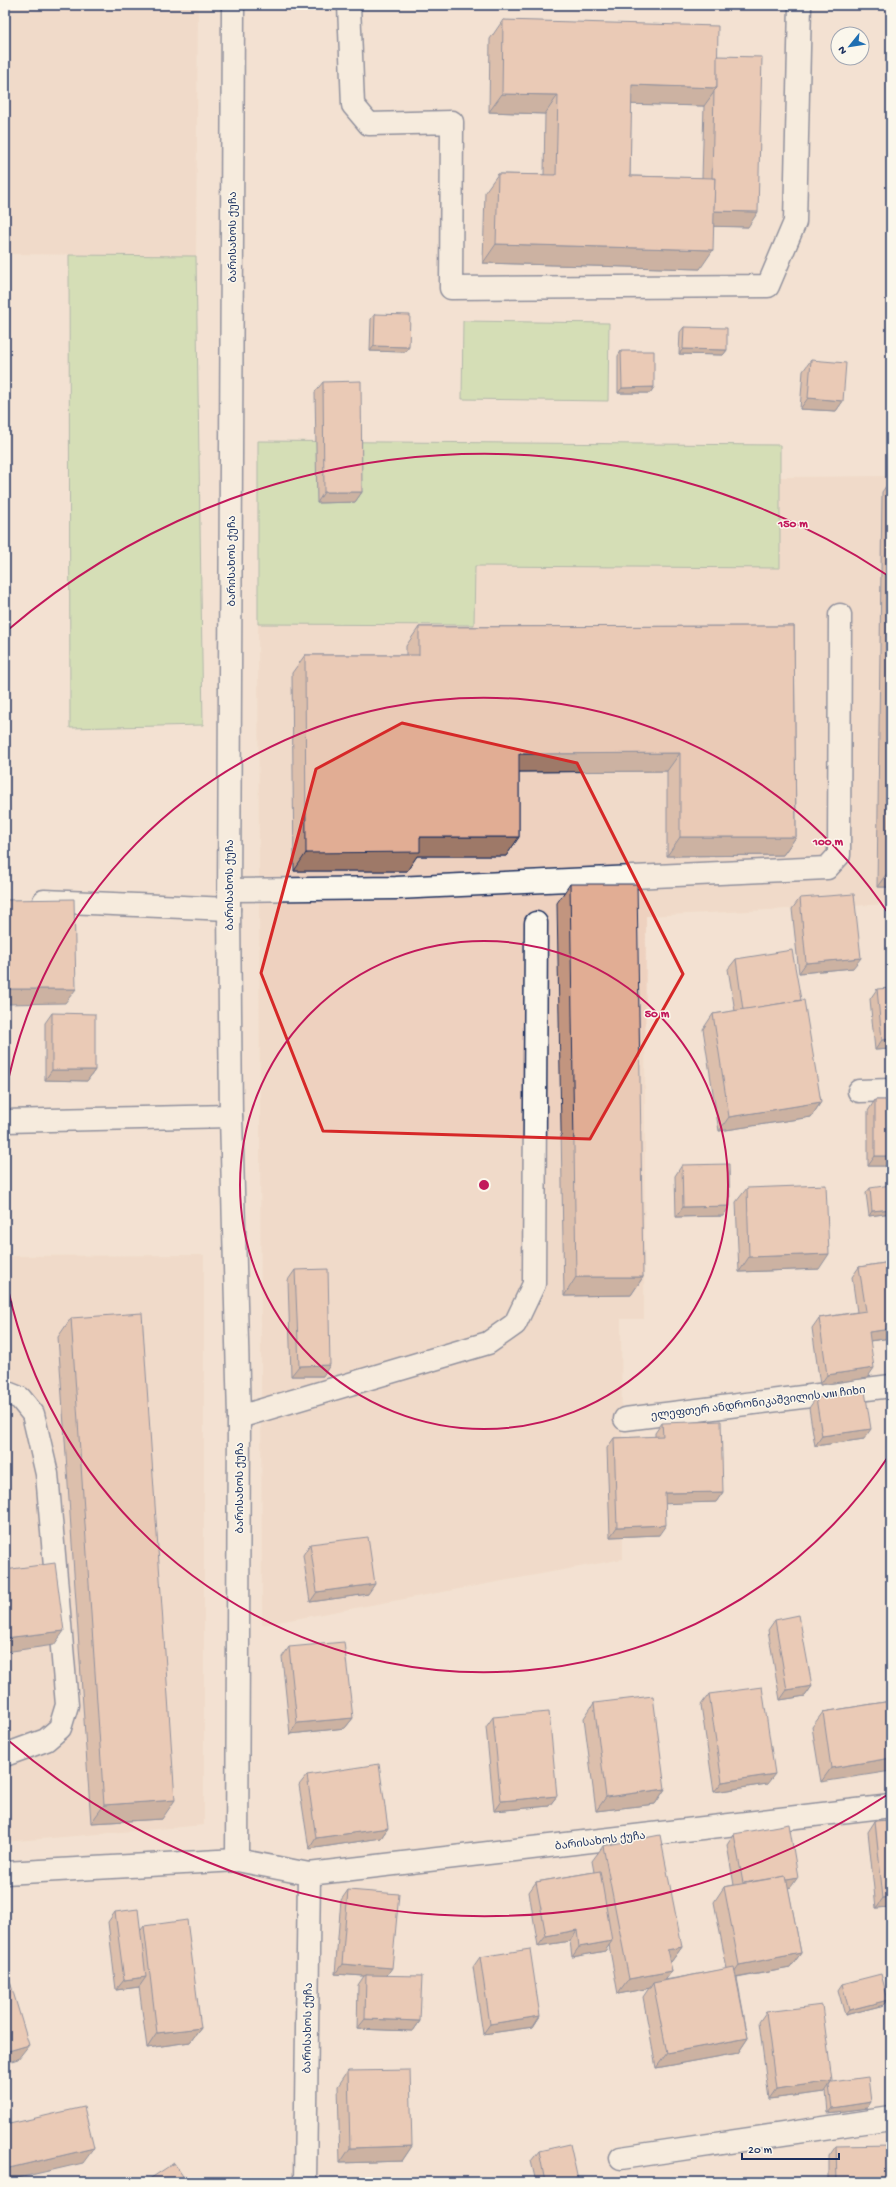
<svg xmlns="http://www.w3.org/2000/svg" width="896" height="2187" viewBox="0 0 896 2187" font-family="'Gochi Hand','Noto Sans Georgian',sans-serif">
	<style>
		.built { fill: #eed1bf }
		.green { fill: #b1d996; stroke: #66847a }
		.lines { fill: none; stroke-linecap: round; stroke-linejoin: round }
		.minor-casing { stroke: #1b2f5e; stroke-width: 25 }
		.minor { stroke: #fbf7ec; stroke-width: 22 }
		.wall { fill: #c2957f; stroke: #1b2f5e; fill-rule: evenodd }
		.shaded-wall { fill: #9e7968; stroke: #1b2f5e }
		.building { fill: #e1ad94; stroke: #1b2f5e }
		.marked { fill: none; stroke: #d62828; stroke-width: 3; stroke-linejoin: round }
		.ring { fill: none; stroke: #c2185b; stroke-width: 2 }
		.labels { text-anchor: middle; stroke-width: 3; stroke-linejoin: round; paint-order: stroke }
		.street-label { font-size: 11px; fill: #1b2f5e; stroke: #fbf7ec }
		.centre { fill: #c2185b; stroke: #fbf7ec; stroke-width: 2 }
		.ring-label { font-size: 12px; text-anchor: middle; font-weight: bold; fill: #c2185b; stroke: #fbf7ec; stroke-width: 3; stroke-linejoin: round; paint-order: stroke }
	</style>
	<rect width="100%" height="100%" fill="#f3e1d2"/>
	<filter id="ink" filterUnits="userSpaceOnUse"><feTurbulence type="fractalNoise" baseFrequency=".025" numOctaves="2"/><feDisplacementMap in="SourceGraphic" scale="8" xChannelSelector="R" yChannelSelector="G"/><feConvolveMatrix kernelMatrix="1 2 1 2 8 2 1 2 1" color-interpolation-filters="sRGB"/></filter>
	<g filter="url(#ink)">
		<g class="built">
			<path d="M5,5H198L196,256L5,254Z"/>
			<path d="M891,476V904L646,916L644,1319H621L623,1559L262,1625L258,624L474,625V566L780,568V477Z"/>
			<path d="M204,1255V1825L5,1842V1256Z"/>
		</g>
		<g class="green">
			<path d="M69,255L196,256L203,725L70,728Z"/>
			<path d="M463,321L609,323L608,401L462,399Z"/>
			<path d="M258,441L780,445V568L475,566L474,625L258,624Z"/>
		</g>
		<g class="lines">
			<defs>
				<g id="minor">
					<path d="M233,5L229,909L231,1116L239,1417L237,1860"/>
					<path d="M349,5L353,105L369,124L452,122L451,288L768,286L795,222L800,5"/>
					<path d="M230,890L396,888L827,868L839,855L840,615"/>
					<path d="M44,901L229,909"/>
					<path d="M859,1091L891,1090"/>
					<path d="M5,1121L231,1116"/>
					<path d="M5,1392L20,1398L33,1414L47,1474L67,1705L60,1728L46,1740L5,1755"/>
					<path d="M239,1417L488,1343L515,1324L534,1284L536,923"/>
					<path d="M625,1419L891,1386"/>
					<path d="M5,1873L237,1860L309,1874L891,1806"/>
					<path d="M621,2158L891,2118"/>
					<path d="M305,2182L309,1874"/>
				</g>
			</defs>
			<use href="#minor" class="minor-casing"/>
			<use href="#minor" class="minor"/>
		</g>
		<g class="wall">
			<path d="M503,20L717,56L748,227L714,226L700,269L483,263L485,192L498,174L544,175L545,114L489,112L490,39ZM631,104L704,106L702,178L630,176Z"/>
			<path d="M375,314L409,347L405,352L370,351L371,319Z"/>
			<path d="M684,327L727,350L723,355L679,354L680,332Z"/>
			<path d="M621,351L654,387L650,393H618V356Z"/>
			<path d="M811,360L843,401L836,411L800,409L803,371Z"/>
			<path d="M323,382L362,492L355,502L317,503L315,392Z"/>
			<path d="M891,479V887H877L882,492Z"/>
			<path d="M794,626L796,837L783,855L667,856V771L519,772V837L506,856H417L407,871H294L292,673L305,655H406V646L419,627Z"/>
			<path d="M570,884L643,1277L631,1295L564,1296L557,903Z"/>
			<path d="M800,898L853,968L799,973L792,909Z"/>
			<path d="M736,959L800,1000L821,1102L811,1117L719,1131L703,1029L713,1014L735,1011L728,969Z"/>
			<path d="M877,989L891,1049L875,1050L870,999Z"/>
			<path d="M52,1013L95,1070L87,1081L45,1080V1023Z"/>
			<path d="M875,1100H891V1166H868V1111Z"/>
			<path d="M682,1165L723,1216L676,1217L675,1176Z"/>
			<path d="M747,1188L819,1269L739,1272L736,1202Z"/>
			<path d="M870,1188L891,1213L869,1216L866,1193Z"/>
			<path d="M891,1262V1338L870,1341L867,1378L820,1385L812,1328L819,1318L857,1312L852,1277L859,1267Z"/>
			<path d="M295,1270L323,1376H291L288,1280Z"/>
			<path d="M71,1318L162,1819L91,1823L58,1337Z"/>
			<path d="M816,1398L864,1439L815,1446L809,1408Z"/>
			<path d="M662,1423L723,1492L716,1502L665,1503L659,1535L610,1537L607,1448L614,1438L655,1437V1433Z"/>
			<path d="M310,1544L368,1594L310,1602L303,1555Z"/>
			<path d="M775,1620L812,1686L805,1696L780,1700L768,1630Z"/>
			<path d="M289,1647L353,1718L345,1728L290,1734L282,1657Z"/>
			<path d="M709,1694L767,1784L714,1792L701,1705Z"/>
			<path d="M891,1701L821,1782L812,1727L823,1712Z"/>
			<path d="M594,1703L665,1789L655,1804L596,1811L584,1718Z"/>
			<path d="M493,1717L557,1796L549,1806L494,1811L486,1727Z"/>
			<path d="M307,1775L388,1828L381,1838L309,1849L299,1785Z"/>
			<path d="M891,1820V1907L876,1908L868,1832L875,1821Z"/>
			<path d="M734,1834L791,1887L788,1888L801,1953L790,1968L737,1978L748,2038L738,2053L656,2068L643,1997L649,1988L618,1994L609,1945L605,1951L572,1957L570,1941L538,1946L529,1892L536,1882L594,1872L592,1861L603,1846L682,1947L671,1962H670L672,1971L665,1980L727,1969L714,1902L724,1887L734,1885L727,1845Z"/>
			<path d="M348,1890L387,1975L420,2021L413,2031L357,2029L358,1985L364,1976L335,1974L341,1900Z"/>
			<path d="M115,1912L141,1930L144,1926L201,2028L190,2042L147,2048L139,1987L116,1990L108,1922Z"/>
			<path d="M480,1957L540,2016L533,2027L483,2034L473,1967Z"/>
			<path d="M842,1984L888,2000L884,2005L845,2015L838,1990Z"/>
			<path d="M766,2012L832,2082L867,2108L828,2113L826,2091L825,2092L769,2099L759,2022Z"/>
			<path d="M348,2071L412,2146L402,2161L340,2163L338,2086Z"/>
			<path d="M836,2146L891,2182H829V2156Z"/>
			<path d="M539,2151L578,2180L577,2182H536L531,2161Z"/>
		</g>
		<g class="shaded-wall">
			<path d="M632,85L717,88L704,106L619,104Z"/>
			<path d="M502,94L558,95L545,114L489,112Z"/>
			<path d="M711,211L758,212L748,227L701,226Z"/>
			<path d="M496,244L713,250L700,269L483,263Z"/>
			<path d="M374,346L409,347L405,352L370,351Z"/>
			<path d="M683,349L727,350L723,355L679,354Z"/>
			<path d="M654,387L650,393H618L622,388Z"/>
			<path d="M808,398L843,401L836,411L800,409Z"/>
			<path d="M324,492H362L355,502L317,503Z"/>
			<path d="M680,753L667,771L506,772L519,754Z"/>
			<path d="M420,837H519L506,856H417L407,871H294L306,853Z"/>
			<path d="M680,837H796L783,855L667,856Z"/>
			<path d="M890,869H891V887H877Z"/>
			<path d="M861,958L853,968L799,973L806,963Z"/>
			<path d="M5,989H76L65,1003L5,1004Z"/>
			<path d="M891,1039V1049L875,1050L882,1040Z"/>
			<path d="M52,1070H95L87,1081L45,1080Z"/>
			<path d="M821,1102L811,1117L719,1131L729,1117Z"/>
			<path d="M875,1156H891V1166H868Z"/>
			<path d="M730,1206L723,1216L676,1217L683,1207Z"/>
			<path d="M891,1209V1213L869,1216L872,1211Z"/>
			<path d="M829,1254L819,1269L739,1272L749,1257Z"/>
			<path d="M576,1277H643L631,1295L564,1296Z"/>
			<path d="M891,1329V1338L861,1342L869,1332Z"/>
			<path d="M330,1365L323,1376H291L299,1366Z"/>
			<path d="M874,1368L867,1378L820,1385L827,1375Z"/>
			<path d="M871,1429L864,1439L815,1446L822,1436Z"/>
			<path d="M723,1492L716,1502L658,1504L665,1493Z"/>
			<path d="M666,1525L659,1535L610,1537L617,1527Z"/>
			<path d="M375,1584L368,1594L310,1602L317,1592Z"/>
			<path d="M64,1631L54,1645L5,1652V1638Z"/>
			<path d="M812,1686L805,1696L780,1700L787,1690Z"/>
			<path d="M353,1718L345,1728L290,1734L297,1723Z"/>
			<path d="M891,1758V1771L821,1782L831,1768Z"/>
			<path d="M775,1774L767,1784L714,1792L722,1782Z"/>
			<path d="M665,1789L655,1804L596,1811L606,1797Z"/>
			<path d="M557,1796L549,1806L494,1811L501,1801Z"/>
			<path d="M175,1800L162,1819L91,1823L104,1805Z"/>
			<path d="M388,1828L381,1838L309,1849L316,1838Z"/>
			<path d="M798,1877L791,1887L737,1897L744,1887Z"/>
			<path d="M891,1897V1907L876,1908L883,1898Z"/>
			<path d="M577,1930L570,1941L538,1946L546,1936Z"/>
			<path d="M612,1941L605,1951L572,1957L579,1947Z"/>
			<path d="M682,1947L671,1962L657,1964L667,1950Z"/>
			<path d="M801,1953L790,1968L729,1979L739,1965Z"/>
			<path d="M342,1964L392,1968L385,1978L366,1975L364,1976L335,1974Z"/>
			<path d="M672,1971L661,1986L653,1983L650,1988L618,1994L629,1979Z"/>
			<path d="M146,1977L139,1987L116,1990L124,1980Z"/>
			<path d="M888,2000L884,2005L845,2015L849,2010Z"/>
			<path d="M540,2016L533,2027L483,2034L490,2024Z"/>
			<path d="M365,2019L420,2021L413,2031L357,2029Z"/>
			<path d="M201,2028L190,2042L147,2048L157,2033Z"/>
			<path d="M748,2038L738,2053L656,2068L667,2053Z"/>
			<path d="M29,2045L18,2059L5,2063V2052Z"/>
			<path d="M832,2081L825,2092L769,2099L776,2089Z"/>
			<path d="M871,2102L867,2108L828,2113L832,2108Z"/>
			<path d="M412,2146L402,2161L340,2163L350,2148Z"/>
			<path d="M94,2148L83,2163L5,2181V2169Z"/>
		</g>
		<g class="building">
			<path d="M503,20L718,26L717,88L632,85L630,176L715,178L713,250L496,244L498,174L556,175L558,95L502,94Z"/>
			<path d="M717,56L762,57L758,212L714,211L715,178H712L714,91L717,88Z"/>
			<path d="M375,314L410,315L409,347L374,346Z"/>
			<path d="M684,327L727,328V350L683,349Z"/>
			<path d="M621,351H654V387L622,388Z"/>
			<path d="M811,360L846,363L843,401L808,398Z"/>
			<path d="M361,381L362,492H324L323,382Z"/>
			<path d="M794,626L796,837H680V753L519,754V837H420V852L306,853L305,655H419V627Z"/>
			<path d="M891,770V869H890Z"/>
			<path d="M570,884H637L643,1277H576Z"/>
			<path d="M854,894L861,958L806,963L800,898Z"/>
			<path d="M74,899L76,989H5V900Z"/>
			<path d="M792,950L801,1000L743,1010L736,959Z"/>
			<path d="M891,988V1039L882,1040L877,989Z"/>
			<path d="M804,1000L821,1102L729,1117L713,1014Z"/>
			<path d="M52,1013L95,1014V1070H52Z"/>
			<rect x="875" y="1100" width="16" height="56"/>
			<path d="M729,1164L730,1206L683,1207L682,1165Z"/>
			<path d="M826,1185L829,1254L749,1257L747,1188Z"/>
			<path d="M891,1185V1209L872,1211L870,1188Z"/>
			<path d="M891,1262V1329L869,1332L874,1368L827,1375L819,1318L866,1311L859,1267Z"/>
			<path d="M328,1269L330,1365L299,1366L295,1270Z"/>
			<path d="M142,1313L175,1800L104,1805L71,1318Z"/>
			<path d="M865,1391L871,1429L822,1436L816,1398Z"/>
			<path d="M721,1421L723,1492L665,1493L666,1525L617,1527L614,1438L663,1436L662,1423Z"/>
			<path d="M368,1537L375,1584L317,1592L310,1544Z"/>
			<path d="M55,1563L64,1631L5,1638V1570Z"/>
			<path d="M799,1615L812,1686L787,1690L775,1620Z"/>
			<path d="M344,1642L353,1718L297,1723L289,1647Z"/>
			<path d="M762,1687L775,1774L722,1782L709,1694Z"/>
			<path d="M653,1696L665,1789L606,1797L594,1703Z"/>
			<path d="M891,1701V1758L831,1768L823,1712Z"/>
			<path d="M549,1712L557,1796L501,1801L493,1717Z"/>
			<path d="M379,1764L388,1828L316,1838L307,1775Z"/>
			<path d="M891,1820V1897L883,1898L875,1821Z"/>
			<path d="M789,1824L798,1877L787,1879L786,1876L743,1883L734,1834Z"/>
			<path d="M660,1835L682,1947L667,1950L672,1971L629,1979L603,1846Z"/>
			<path d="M600,1871L612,1941L579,1947L577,1930L546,1936L536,1882Z"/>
			<path d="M786,1876L801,1953L739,1965L724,1887Z"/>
			<path d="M348,1890L399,1894L392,1968L342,1964Z"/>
			<path d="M138,1909L146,1977L124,1980L115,1912Z"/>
			<path d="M187,1920L201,2028L157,2033L144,1926Z"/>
			<path d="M530,1949L540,2016L490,2024L480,1957Z"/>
			<path d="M734,1967L748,2038L667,2053L653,1983Z"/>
			<path d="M881,1974L888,2000L849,2010L842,1984Z"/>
			<path d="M8,1975L29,2045L5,2052V1976Z"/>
			<path d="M366,1975L422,1976L420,2021L365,2019Z"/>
			<path d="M822,2005L832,2081L776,2089L766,2012Z"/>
			<path d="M410,2070L412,2146L350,2148L348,2071Z"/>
			<path d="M868,2077L871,2102L832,2108L829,2086L832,2082Z"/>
			<path d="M84,2107L94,2148L5,2169V2125Z"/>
			<path d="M570,2144L578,2180L570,2182H545L539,2151Z"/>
			<path d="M891,2145V2182H837L836,2146Z"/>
			<path d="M174,2163L187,2182H145Z"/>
			<path d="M484,2177L485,2182H457Z"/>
		</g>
	</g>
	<path d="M0 0H896V2187H0ZM402,723L577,763L683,974L590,1139L323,1131L261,973L316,769Z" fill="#f3e1d2" fill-opacity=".55" fill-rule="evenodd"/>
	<path class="marked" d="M402,723L577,763L683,974L590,1139L323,1131L261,973L316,769Z"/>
	<g class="ring">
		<circle cx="484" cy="1185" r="244"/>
		<path d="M890 1454A487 487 0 0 1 5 1274M5 1096A487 487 0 0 1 890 916"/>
		<path d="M887 1795A731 731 0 0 1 9 1741M9 629A731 731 0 0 1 887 575"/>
	</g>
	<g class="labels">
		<g class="street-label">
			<text transform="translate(232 237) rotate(-90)" y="4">ბარისახოს ქუჩა</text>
			<text transform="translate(231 561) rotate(-90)" y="4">ბარისახოს ქუჩა</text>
			<text transform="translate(229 885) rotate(-90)" y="4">ბარისახოს ქუჩა</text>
			<text transform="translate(758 1402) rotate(-7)" y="4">ელეფთერ ანდრონიკაშვილის VIII ჩიხი</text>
			<text transform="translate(239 1488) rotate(-90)" y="4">ბარისახოს ქუჩა</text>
			<text transform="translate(600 1840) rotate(-7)" y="4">ბარისახოს ქუჩა</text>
			<text transform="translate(307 2028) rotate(-89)" y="4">ბარისახოს ქუჩა</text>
		</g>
	</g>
	<circle cx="484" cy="1185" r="6" class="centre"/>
	<g class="ring-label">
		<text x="793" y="527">150 m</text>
		<text x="828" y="845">100 m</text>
		<text x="657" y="1017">50 m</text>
	</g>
	<rect width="896" height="2187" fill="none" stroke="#fbf7ec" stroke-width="20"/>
	<rect x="10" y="10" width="876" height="2167" fill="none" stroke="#1b2f5e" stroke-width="1.5" filter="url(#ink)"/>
	<g transform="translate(850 46) rotate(240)"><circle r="19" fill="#fbf7ec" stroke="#a1a7b3"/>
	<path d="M0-3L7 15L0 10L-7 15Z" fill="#1f6fb2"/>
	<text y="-6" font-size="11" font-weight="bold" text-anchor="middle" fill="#1b2f5e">N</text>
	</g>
	<path d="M742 2153v6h97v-6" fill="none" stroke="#1b2f5e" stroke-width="2"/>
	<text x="748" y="2153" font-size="12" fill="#1b2f5e" stroke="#fbf7ec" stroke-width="3" paint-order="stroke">20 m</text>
</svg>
